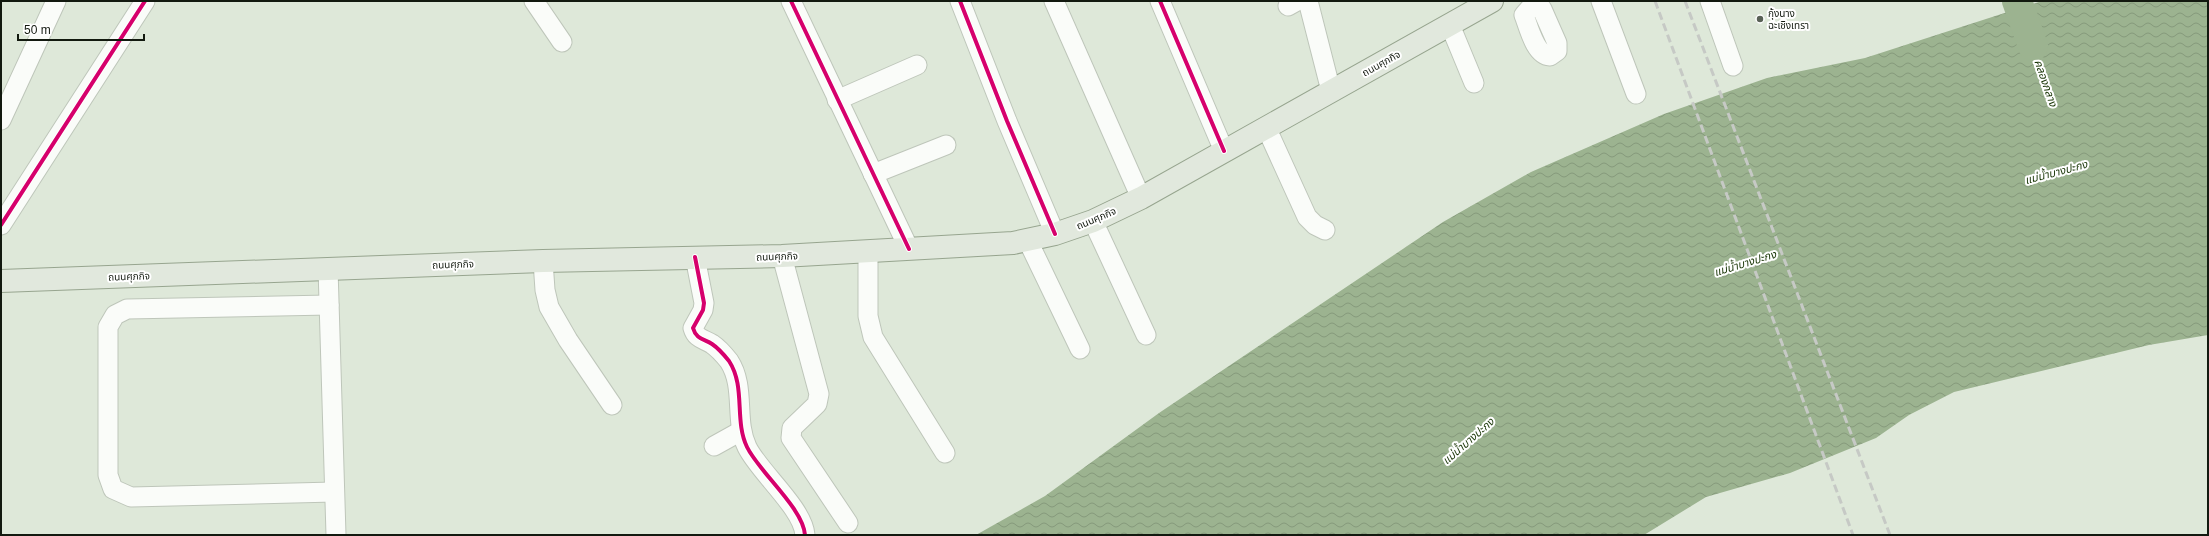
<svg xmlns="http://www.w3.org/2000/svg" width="2209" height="536" viewBox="0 0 2209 536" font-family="Arial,'Noto Sans Thai',sans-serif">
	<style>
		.water { fill: url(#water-waves) }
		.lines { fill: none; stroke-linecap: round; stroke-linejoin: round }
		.river { stroke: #9cb390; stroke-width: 30 }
		.minor-casing { stroke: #bec6ba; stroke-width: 21 }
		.major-casing { stroke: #97a58f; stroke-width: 24 }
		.minor { stroke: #fafcf9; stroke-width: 19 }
		.major { stroke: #e1e8dd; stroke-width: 22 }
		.rail { stroke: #c6c9c5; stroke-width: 3; stroke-dasharray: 8 4; stroke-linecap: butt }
		.cycleway-casing { stroke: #fff; stroke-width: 6 }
		.cycleway { stroke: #d6006c; stroke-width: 4 }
		.poi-dot { fill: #596156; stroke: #fff; stroke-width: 1.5 }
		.labels { text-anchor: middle; stroke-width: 4; stroke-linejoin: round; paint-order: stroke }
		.poi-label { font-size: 10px; fill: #12190f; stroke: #fff; text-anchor: start }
		.street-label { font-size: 10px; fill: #12190f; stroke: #fff }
		.water-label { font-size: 11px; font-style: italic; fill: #183505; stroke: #fff }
	</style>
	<defs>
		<pattern id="water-waves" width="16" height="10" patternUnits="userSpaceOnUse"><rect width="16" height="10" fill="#9cb390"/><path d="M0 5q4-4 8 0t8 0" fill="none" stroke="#85997b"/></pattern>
	</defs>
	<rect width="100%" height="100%" fill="#dee8d9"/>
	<path class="water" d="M2042,1H2208V335L2149,345L1954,392L1909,415L1876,438L1790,473L1706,497L1644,535H976L1045,496L1159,413L1443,222L1531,172L1664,114L1767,78L1865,58Z"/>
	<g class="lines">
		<path class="river" d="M2017,1L2033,46"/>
		<defs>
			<g id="minor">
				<path d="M534,1L562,42"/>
				<path d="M791,1L909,249"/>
				<path d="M960,1L1007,121L1055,234"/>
				<path d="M1054,1L1141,198"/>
				<path d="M1160,1L1224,151"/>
				<path d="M1308,1L1331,91"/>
				<path d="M1601,1L1636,94"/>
				<path d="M1710,1L1733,66"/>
				<path d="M1288,6L1297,1"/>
				<path d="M1537,6L1542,9L1557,43V51L1550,56C1535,55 1529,28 1524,15L1531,7Z"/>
				<path d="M1450,25L1474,83"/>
				<path d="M837,100L917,65"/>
				<path d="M1,120L56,1"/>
				<path d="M1266,127L1307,217L1315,225L1325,230"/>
				<path d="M873,174L946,145"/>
				<path d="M1093,221L1146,335"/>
				<path d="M1,225L145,1"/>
				<path d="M1028,241L1080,349"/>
				<path d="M868,251V316L873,337L945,453"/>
				<path d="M782,256L819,394L817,404L792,428L791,438L848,523"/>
				<path d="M695,257L704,303L703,310L693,328C696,339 704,339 712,344C718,348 725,356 729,361C746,387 734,420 747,447C759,472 803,508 805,535"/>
				<path d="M543,261L545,290L549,307L568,340L612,405"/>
				<path d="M328,268L336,535"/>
				<path d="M329,305L127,309L115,315L108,327V475L113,489L131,497L334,492"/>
				<path d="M714,446L741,431"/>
			</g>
			<path id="major" d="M1,281L543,261L782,256L1013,243L1055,234L1093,221L1141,198L1492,1"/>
		</defs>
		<use href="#minor" class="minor-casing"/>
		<use href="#major" class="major-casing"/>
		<use href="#minor" class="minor"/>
		<use href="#major" class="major"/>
		<g class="rail">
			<path d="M1655,1L1853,535"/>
			<path d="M1685,1L1890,535"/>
		</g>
		<defs>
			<g id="cycleway">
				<path d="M791,1L909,249"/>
				<path d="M960,1L1007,121L1055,234"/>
				<path d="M1160,1L1224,151"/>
				<path d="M1,225L145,1"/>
				<path d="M695,257L704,303L703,310L693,328C696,339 704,339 712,344C718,348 725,356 729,361C746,387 734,420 747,447C759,472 803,508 805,535"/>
			</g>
		</defs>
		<use href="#cycleway" class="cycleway-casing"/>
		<use href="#cycleway" class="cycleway"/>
	</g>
	<circle class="poi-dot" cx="1760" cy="19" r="4"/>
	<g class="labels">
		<g class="poi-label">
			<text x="1768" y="17">กุ้งนาง<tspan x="1768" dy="12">ฉะเชิงเทรา</tspan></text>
		</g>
		<g class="street-label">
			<text transform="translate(1381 63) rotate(-29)" y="4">ถนนศุภกิจ</text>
			<text transform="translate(1096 218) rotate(-23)" y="4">ถนนศุภกิจ</text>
			<text transform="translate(777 256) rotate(-2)" y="4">ถนนศุภกิจ</text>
			<text transform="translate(453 264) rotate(-2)" y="4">ถนนศุภกิจ</text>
			<text transform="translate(129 276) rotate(-2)" y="4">ถนนศุภกิจ</text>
		</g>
		<g class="water-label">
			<text transform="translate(2046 83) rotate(71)" y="4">คลองกลาง</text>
			<text transform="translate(2056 172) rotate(-15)" y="4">แม่น้ำบางปะกง</text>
			<text transform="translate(1745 263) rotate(-17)" y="4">แม่น้ำบางปะกง</text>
			<text transform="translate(1468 441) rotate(-41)" y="4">แม่น้ำบางปะกง</text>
		</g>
	</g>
	<rect width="2209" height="536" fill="none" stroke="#12190f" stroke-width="4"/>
	<path d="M18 34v6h126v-6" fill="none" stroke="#12190f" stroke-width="2"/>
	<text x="24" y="34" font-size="12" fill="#12190f" stroke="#ffffff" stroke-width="3" paint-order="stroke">50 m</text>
</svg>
